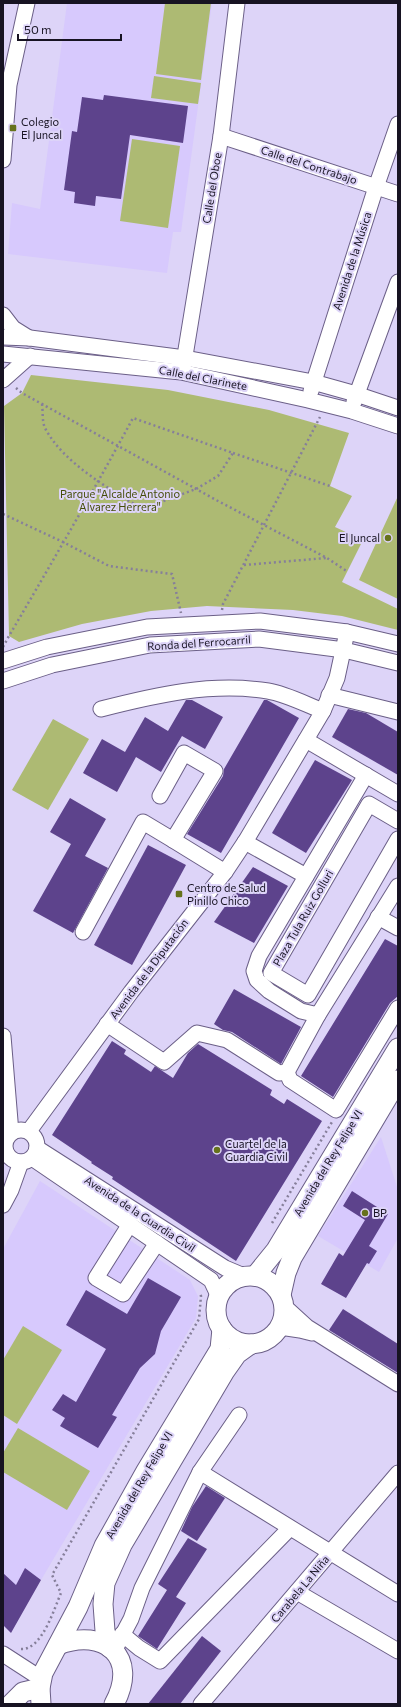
<svg xmlns="http://www.w3.org/2000/svg" width="401" height="1707" viewBox="0 0 401 1707" font-family="Commissioner,sans-serif">
	<style>
		.built { fill: #d7c9fd }
		.green { fill: #adba73 }
		.building { fill: #5d438c }
		.lines { fill: none; stroke-linecap: round; stroke-linejoin: round }
		.minor-casing { stroke: #6b5f87; stroke-width: 17 }
		.major-casing { stroke: #6b5f87; stroke-width: 21 }
		.path { stroke: #867f9a; stroke-width: 2.5; stroke-dasharray: 2 3; stroke-linecap: butt }
		.minor { stroke: #fff; stroke-width: 15 }
		.major { stroke: #fff; stroke-width: 19 }
		.poi-dot { fill: #66721c; stroke: #ddd4f8; stroke-width: 1.5 }
		.labels { text-anchor: middle; stroke-width: 4; stroke-linejoin: round; paint-order: stroke }
		.poi-label { font-size: 11px; fill: #171322; stroke: #ddd4f8; text-anchor: start }
		.street-label { font-size: 11px; fill: #171322; stroke: #ddd4f8 }
		.park-label { font-size: 11px; fill: #454e08; stroke: #ddd4f8 }
	</style>
	<rect width="100%" height="100%" fill="#ddd4f8"/>
	<g class="built">
		<path d="M67,3H212L181,232H173L167,273L8,254L12,203L40,209Z"/>
		<path d="M381,1137L398,1190V1238L379,1272L318,1236Z"/>
		<path d="M40,1181L190,1280L198,1296L196,1318L41,1580L25,1568L16,1585L3,1573V1249Z"/>
	</g>
	<g class="green">
		<path d="M165,3H211L201,80L156,74Z"/>
		<path d="M154,76L201,83L198,104L151,98Z"/>
		<path d="M132,139L180,146L168,228L120,221Z"/>
		<path d="M31,375L168,390L269,410L349,433L330,486L352,496L335,527L363,540L342,582L398,609V630L342,616L293,610L207,606L151,611L82,624L19,642L9,636L4,406L22,393Z"/>
		<path d="M398,496V599L359,580Z"/>
		<path d="M53,719L89,739L48,810L12,790Z"/>
		<path d="M23,1326L62,1350L17,1424L3,1415V1360Z"/>
		<path d="M18,1428L90,1471L67,1510L3,1472V1453Z"/>
	</g>
	<g class="building">
		<path d="M104,95L188,106L183,143L130,135L121,199L96,196L95,206L74,203L75,192L64,190L72,131L77,132L82,97L103,100Z"/>
		<path d="M186,700H192L223,717L205,749L182,736L161,772L136,757L117,792L83,773L102,739L125,752L145,717L168,731Z"/>
		<path d="M264,700H267L299,718L221,853L187,834L223,776L224,769Z"/>
		<path d="M348,709L366,713L398,732V775L332,737Z"/>
		<path d="M315,760L352,780L306,853L272,833Z"/>
		<path d="M70,798L106,819L85,856L108,868L73,933L33,911L71,844L50,832Z"/>
		<path d="M148,845L186,865L132,965L94,945Z"/>
		<path d="M253,867L288,886L254,943L214,922Z"/>
		<path d="M385,939L398,946V996L390,1003L333,1097L301,1076Z"/>
		<path d="M234,989L301,1027L281,1064L232,1032L223,1030L214,1024Z"/>
		<path d="M112,1041L126,1050L124,1054L151,1072L155,1066L173,1078L188,1053L198,1044L272,1090L270,1095L284,1104L287,1099L322,1121L236,1261L112,1179L113,1177L91,1163L92,1162L52,1135Z"/>
		<path d="M352,1191L388,1214L369,1246L377,1251L369,1264L367,1263L346,1298L321,1284L339,1253L343,1256L365,1220L343,1206Z"/>
		<path d="M148,1278L181,1297L161,1331L155,1354L140,1368L112,1415L117,1417L98,1448L60,1426L65,1418L52,1410L63,1394L76,1402L106,1349L66,1325L86,1290L127,1314Z"/>
		<path d="M343,1309L398,1344V1373L329,1330Z"/>
		<path d="M206,1486L225,1498L197,1541L181,1531L192,1507Z"/>
		<path d="M188,1538L207,1549L176,1597L186,1603L157,1649L138,1636L167,1590L158,1584Z"/>
		<path d="M25,1568L41,1580L11,1633L3,1625V1573L16,1585Z"/>
		<path d="M202,1636L221,1651L180,1704H148Z"/>
	</g>
	<g class="lines">
		<defs>
			<g id="minor">
				<path d="M221,136L398,194"/>
				<path d="M3,160L9,85L27,3"/>
				<path d="M3,315L13,328L29,338"/>
				<path d="M3,337L30,338L185,358L313,382L356,394L398,408"/>
				<path d="M3,354L181,372L308,400L352,411L398,426"/>
				<path d="M183,368L221,136L237,3"/>
				<path d="M3,380L30,356"/>
				<path d="M311,391L376,187L398,124"/>
				<path d="M354,402L398,282"/>
				<path d="M3,661L47,647L147,627L260,621L347,632L398,644"/>
				<path d="M3,681L52,665L150,645L259,639L344,650L398,663"/>
				<path d="M329,695L398,712"/>
				<path d="M101,709C156,695 211,682 268,691C286,694 305,704 323,711"/>
				<path d="M306,740L398,794"/>
				<path d="M366,775L259,956L254,971L257,980L269,991L301,1011L318,1015L398,886"/>
				<path d="M160,796L184,753L215,771L173,840L225,872"/>
				<path d="M398,821L369,804L271,973L308,995L398,839"/>
				<path d="M245,842L306,876"/>
				<path d="M378,917L398,928"/>
				<path d="M83,932L143,822L173,840"/>
				<path d="M107,1024L164,1062L197,1033L227,1040L279,1073L287,1072L318,1015"/>
				<path d="M3,1036L11,1133"/>
				<path d="M287,1072L290,1080L336,1110L398,1008"/>
				<circle cx="21" cy="1146" r="16"/>
				<path d="M29,1131L131,992L225,872L245,842L323,711L337,678L347,632"/>
				<path d="M37,1148L225,1268L244,1276"/>
				<path d="M32,1158L211,1280L219,1297"/>
				<path d="M3,1205L11,1190L21,1162"/>
				<path d="M130,1224L96,1278L123,1294L157,1243"/>
				<path d="M284,1306L307,1327L398,1384"/>
				<path d="M280,1327L300,1330L312,1333"/>
				<path d="M200,1472L398,1594"/>
				<path d="M297,1592L398,1651"/>
				<path d="M122,1634L139,1648L160,1661L290,1528"/>
				<path d="M114,1651L131,1619L142,1588L200,1472L239,1415"/>
				<path d="M3,1654L40,1678"/>
				<path d="M201,1704L398,1473"/>
			</g>
			<g id="major">
				<path d="M255,1276L276,1250L398,1048"/>
				<circle cx="250" cy="1310" r="34"/>
				<path d="M281,1295L286,1273L292,1258L398,1080"/>
				<path d="M58,1645C104,1627 140,1657 114,1704"/>
				<path d="M110,1648L105,1631L103,1604L105,1583L122,1545L225,1371L237,1354L251,1344"/>
				<path d="M11,1704L23,1692L40,1688"/>
				<path d="M41,1704L40,1688L43,1673L78,1607L104,1546L146,1471L220,1349L222,1329"/>
			</g>
		</defs>
		<use href="#minor" class="minor-casing"/>
		<use href="#major" class="major-casing"/>
		<g class="path">
			<path d="M16,388L22,393L218,501L327,558L348,572"/>
			<path d="M233,453L330,486"/>
			<path d="M3,514L63,542L109,566L172,574L181,613"/>
			<path d="M244,565L326,558"/>
			<path d="M222,610L223,604L320,417"/>
			<path d="M3,647L9,636C51,564 93,492 133,418L233,453L218,476L196,489L142,509C110,489 63,463 45,428C42,422 43,411 42,404"/>
			<path d="M272,1223L332,1122"/>
			<path d="M21,1649C42,1650 54,1609 61,1593L52,1575L199,1319L201,1296L200,1293"/>
		</g>
		<use href="#minor" class="minor"/>
		<use href="#major" class="major"/>
	</g>
	<g class="poi-dot">
		<rect x="9" y="124" width="8" height="8" rx="2"/>
		<circle cx="388" cy="538" r="4"/>
		<rect x="175" y="890" width="8" height="8" rx="2"/>
		<circle cx="217" cy="1150" r="4"/>
		<circle cx="365" cy="1213" r="4"/>
	</g>
	<g class="labels">
		<g class="poi-label">
			<text x="21" y="126">Colegio<tspan x="21" dy="13">El Juncal</tspan></text>
			<text x="380" y="542" text-anchor="end">El Juncal</text>
			<text x="187" y="892">Centro de Salud<tspan x="187" dy="13">Pinillo Chico</tspan></text>
			<text x="225" y="1148">Cuartel de la<tspan x="225" dy="13">Guardia Civil</tspan></text>
			<text x="373" y="1217">BP</text>
		</g>
		<g class="street-label">
			<text transform="translate(309 165) rotate(18)" y="4">Calle del Contrabajo</text>
			<text transform="translate(212 188) rotate(-81)" y="4">Calle del Oboe</text>
			<text transform="translate(352 261) rotate(-72)" y="4">Avenida de la Música</text>
			<text transform="translate(203 378) rotate(11)" y="4">Calle del Clarinete</text>
			<text transform="translate(199 643) rotate(-4)" y="4">Ronda del Ferrocarril</text>
			<text transform="translate(303 918) rotate(-60)" y="4">Plaza Tula Ruiz Golluri</text>
			<text transform="translate(149 969) rotate(-53)" y="4">Avenida de la Diputación</text>
			<text transform="translate(328 1163) rotate(-59)" y="4">Avenida del Rey Felipe VI</text>
			<text transform="translate(140 1214) rotate(33)" y="4">Avenida de la Guardia Civil</text>
			<text transform="translate(139 1485) rotate(-60)" y="4">Avenida del Rey Felipe VI</text>
			<text transform="translate(300 1589) rotate(-50)" y="4">Carabela La Niña</text>
		</g>
		<g class="park-label">
			<text x="120" y="498">Parque "Alcalde Antonio<tspan x="120" dy="13">Álvarez Herrera"</tspan></text>
		</g>
	</g>
	<rect width="401" height="1707" fill="none" stroke="#171322" stroke-width="8"/>
	<path d="M18 34v6h103v-6" fill="none" stroke="#171322" stroke-width="2"/>
	<text x="24" y="34" font-size="12" fill="#171322" stroke="#ddd4f8" stroke-width="3" paint-order="stroke">50 m</text>
</svg>
